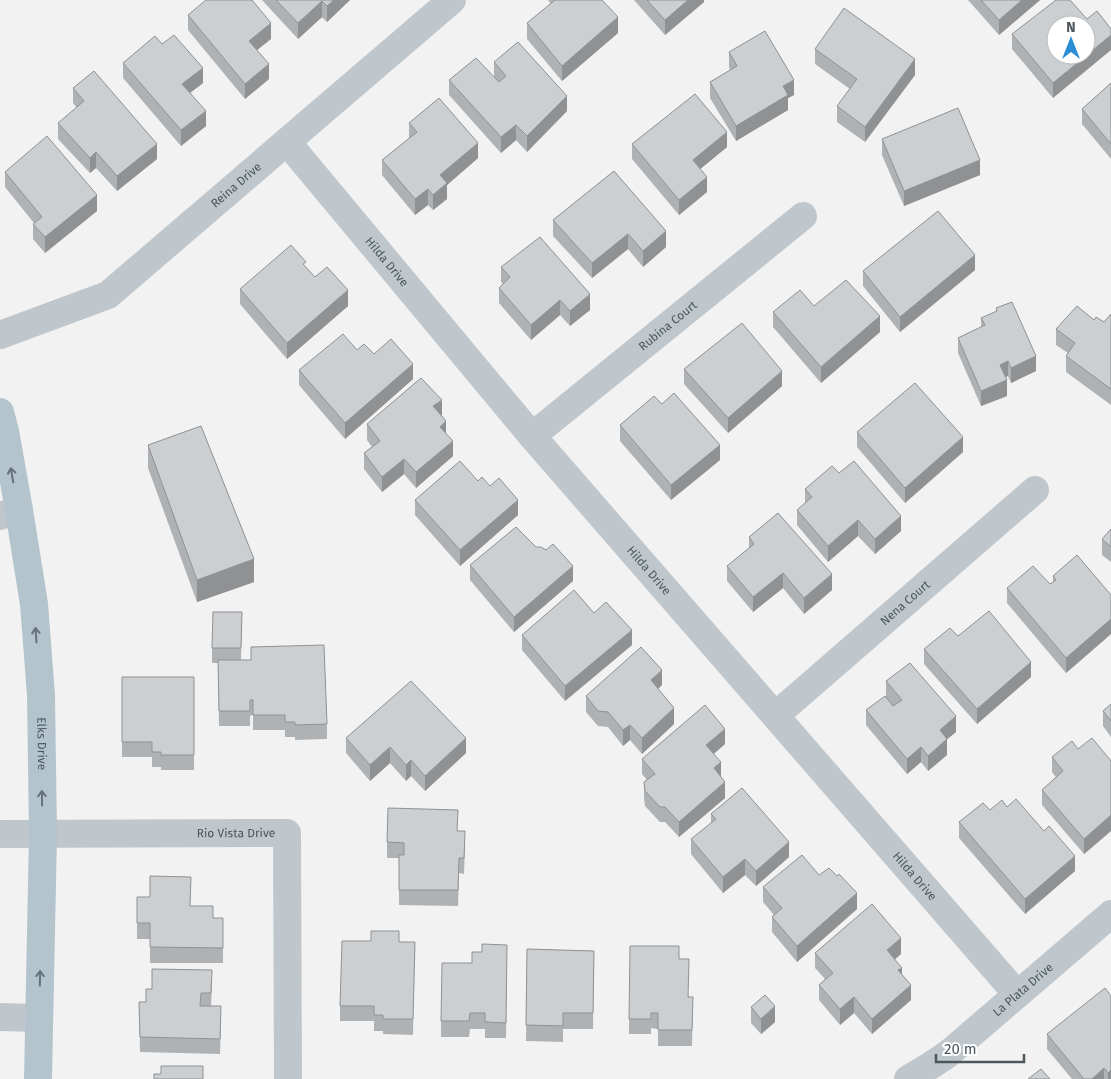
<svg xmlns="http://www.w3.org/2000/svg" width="1111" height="1079" viewBox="0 0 1111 1079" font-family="'Fira Sans',sans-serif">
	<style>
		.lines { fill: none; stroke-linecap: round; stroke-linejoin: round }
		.minor { stroke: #bfc7cc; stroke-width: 28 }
		.major { stroke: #b4c4cd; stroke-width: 28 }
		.wall { fill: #afb2b5 }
		.shaded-wall { fill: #8f9193 }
		.building { fill: #cccfd2; stroke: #8f9193; fill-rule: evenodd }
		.oneway { stroke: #657279 }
		.labels { text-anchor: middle; stroke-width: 4; stroke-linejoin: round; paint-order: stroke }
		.street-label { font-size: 12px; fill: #4b575d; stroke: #fff }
	</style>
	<rect width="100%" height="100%" fill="#f3f2f2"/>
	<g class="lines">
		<g class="minor">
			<path id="s1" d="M287,142L532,436L1017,994"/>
			<path id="s2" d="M0,335L108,295L452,0"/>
			<path id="s3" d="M532,436L803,216"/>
			<path d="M0,516L19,510"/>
			<path id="s4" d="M776,715L1035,490"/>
			<path id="s5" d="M0,834L287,833L288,1079"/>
			<path d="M0,1017L39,1018"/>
			<path id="s6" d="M908,1079L930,1066L948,1054L1111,914"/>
		</g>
		<path class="major" id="s7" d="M0,412L5,431L19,510L34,604L41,695L43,834L38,1079"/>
	</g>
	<g class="wall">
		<path d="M262,0H350L327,22L322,17L298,39Z"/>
		<path d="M548,0H602L618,33L562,81L527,39V23L551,4Z"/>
		<path d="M634,0H704V2L665,35Z"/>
		<path d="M968,0H1040L999,35Z"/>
		<path d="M188,15L271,39L257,50L269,79L245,99L188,30Z"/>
		<path d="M1087,19L1053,98L1012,49V34Z"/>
		<path d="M162,44L203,83L190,93L206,126L181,146L123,78V63Z"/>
		<path d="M815,49L915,75L865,142L837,122V106L850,89L815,64Z"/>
		<path d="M729,52L794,95L788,98V110L736,141L710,98V82L730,70L729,67Z"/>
		<path d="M494,62L567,111L527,152L516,140L501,153L449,95V80L494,77Z"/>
		<path d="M1111,83V159L1082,124V109Z"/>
		<path d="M73,88L157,159L117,191L96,168L90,173L58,139V123L77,108L73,103Z"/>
		<path d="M409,123L478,158L447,185V199L433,210L428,205L415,215L382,175V160L409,138Z"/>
		<path d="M882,139L980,175L904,206L882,155Z"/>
		<path d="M632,144L727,147L700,169L707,192L679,215L632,159Z"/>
		<path d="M614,171L666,247L643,267L628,249L592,278L553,236V220Z"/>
		<path d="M5,172L97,211L45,253L33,239V224L34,223L5,187Z"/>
		<path d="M501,267L590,310L570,326L560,315L531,340L499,303V288L503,284L501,282Z"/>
		<path d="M306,268L315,277L348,306L287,359L240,304V289Z"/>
		<path d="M975,270L900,332L863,286V271Z"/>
		<path d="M814,306L880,332L821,383L773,327V312Z"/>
		<path d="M996,308L1036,371L1011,383L1008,376L1005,377L1007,396L981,406L958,353V338L981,327V318L996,312Z"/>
		<path d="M1111,314V405L1066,372V356L1068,353L1056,345V329L1094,320L1104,322Z"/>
		<path d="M357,350L374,354L413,379L345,439L299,385V370Z"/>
		<path d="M684,369L782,386L728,433L684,384Z"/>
		<path d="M662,404L720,460L671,500L620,441V425Z"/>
		<path d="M442,415L441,416L453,456L416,488L404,474L382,492L364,469V453L372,447L367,440V424Z"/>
		<path d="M857,432L963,452L905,503L857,447Z"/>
		<path d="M148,445L254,582L197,602L148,468Z"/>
		<path d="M839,473L901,531L875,554L858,536L828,562L797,525V510L805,503V489Z"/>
		<path d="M415,500L518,515L460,566L415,515Z"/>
		<path d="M1111,529V562L1102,555V539Z"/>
		<path d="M749,537L832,590L804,614L783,588L753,612L727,581V566L749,548Z"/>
		<path d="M536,547L573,581L514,632L470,580V565Z"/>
		<path d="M1053,576L1111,595V634L1066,673L1007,603V588L1050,584L1053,582Z"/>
		<path d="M242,612L241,660L327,724V739L295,740V737H285V730H253V715L250,716V726H219L218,663H212V648Z"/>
		<path d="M594,613L632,645L565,701L522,650V635Z"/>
		<path d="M958,636L1031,677L977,724L924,664V649Z"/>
		<path d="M122,677H194V770H161V767H152V757H122Z"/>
		<path d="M886,681L956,732L947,739V755L928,771L921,762L907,774L866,725V710L886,697Z"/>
		<path d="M662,685L658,689L674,724L642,754L630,740L623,746L608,727L598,726L586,712V696Z"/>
		<path d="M1111,704V737L1103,726V711Z"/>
		<path d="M346,738L466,753L425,791L411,776L406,781L390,763L370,781L346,753Z"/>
		<path d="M725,744L714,754L721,777L725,798L679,837L665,822H660L645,806L644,798V782L647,780L642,774V759Z"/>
		<path d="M1078,749L1111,761V831L1084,854L1042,805V790L1056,777L1052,772V757Z"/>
		<path d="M1007,807L1075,871L1025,914L959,838V822L990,810Z"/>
		<path d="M711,814L789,857L756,886L745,875L723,893L691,854V839L711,823Z"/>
		<path d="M458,831L465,847L464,874L459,873L458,906L399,905V858H387V842Z"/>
		<path d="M819,875L857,909L797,962L772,932V917L774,915L763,902V887Z"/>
		<path d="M190,906L213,918H223V963H150V939H137V923Z"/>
		<path d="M399,942H415L413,1035L383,1034V1031H374V1021H340V1006Z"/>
		<path d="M507,945L506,1038H485V1029H470L469,1037H441V1021L472,963L482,952Z"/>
		<path d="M527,949L594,951L593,1029H563V1042L526,1041Z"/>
		<path d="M815,953L901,954L895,959L902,975L911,1000L872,1034L854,1013L840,1025L819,1000V985L825,979L815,968Z"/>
		<path d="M679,959L689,997H693L692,1046H658V1029L651,1028V1034H629V1019Z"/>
		<path d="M212,985L211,1006L221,1022L220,1054L140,1052L139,1002H146Z"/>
		<path d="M1111,996V1079H1072L1047,1049V1034Z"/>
		<path d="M751,1007L775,1022L761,1034L751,1023Z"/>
	</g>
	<g class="shaded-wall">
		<path d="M334,0H350L327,22V6Z"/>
		<path d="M688,0H704V2L665,35V20Z"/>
		<path d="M1022,0H1040L999,35V20Z"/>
		<path d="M322,1V17L298,39V23Z"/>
		<path d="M618,17V33L562,81V66Z"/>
		<path d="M271,23V39L249,56V41Z"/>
		<path d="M1111,35V50L1053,98V83Z"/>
		<path d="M915,59V75L865,142V127Z"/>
		<path d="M269,64V79L245,99V84Z"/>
		<path d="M203,68V83L182,99V84Z"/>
		<path d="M794,80V95L788,98V110L736,141V126L783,86Z"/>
		<path d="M567,96V111L527,152V136Z"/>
		<path d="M206,111V126L181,146V130Z"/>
		<path d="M516,125V140L501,153V137Z"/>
		<path d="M727,132V147L693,175V160Z"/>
		<path d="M478,143V158L447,185V199L433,210V195L440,175Z"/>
		<path d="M157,144V159L117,191V176Z"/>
		<path d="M96,152V168L90,173V158Z"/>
		<path d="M980,160V175L904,206V191Z"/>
		<path d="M707,177V192L679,215V200Z"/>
		<path d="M428,189V205L415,215V199Z"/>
		<path d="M97,195V211L45,253V237Z"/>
		<path d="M666,231V247L643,267V251Z"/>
		<path d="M628,234V249L592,278V263Z"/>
		<path d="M975,255V270L900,332V317Z"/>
		<path d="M348,290V306L287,359V343Z"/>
		<path d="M590,294V310L570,326V311Z"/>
		<path d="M560,300V315L531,340V325Z"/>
		<path d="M880,316V332L821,383V367Z"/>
		<path d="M1036,356V371L1011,383V368Z"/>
		<path d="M1008,361V376L1000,380V365Z"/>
		<path d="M413,364V379L345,439V423Z"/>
		<path d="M782,371V386L728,433V418Z"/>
		<path d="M1007,380V396L981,406V391Z"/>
		<path d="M442,400V415L433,422V406Z"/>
		<path d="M446,421V437L440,427Z"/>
		<path d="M963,437V452L905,503V488Z"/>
		<path d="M453,441V456L416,488V472Z"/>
		<path d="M720,445V460L671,500V485Z"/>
		<path d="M404,459V474L382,492V477Z"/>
		<path d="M518,500V515L460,566V550Z"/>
		<path d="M901,516V531L875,554V539Z"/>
		<path d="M858,520V536L828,562V546Z"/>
		<path d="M254,559V582L197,602V580Z"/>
		<path d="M573,566V581L514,632V617Z"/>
		<path d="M783,573V588L753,612V597Z"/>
		<path d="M832,574V590L804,614V598Z"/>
		<path d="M1111,619V634L1066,673V658Z"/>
		<path d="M632,630V645L565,701V686Z"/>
		<path d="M1031,662V677L977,724V709Z"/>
		<path d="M662,670V685L651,695V680Z"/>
		<path d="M674,708V724L642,754V738Z"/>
		<path d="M956,716V732L940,745V730Z"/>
		<path d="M630,725V740L623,746V730Z"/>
		<path d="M725,729V744L706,760V745Z"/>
		<path d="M466,738V753L425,791V776Z"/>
		<path d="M947,739V755L928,771V756Z"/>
		<path d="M390,747V763L370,781V765Z"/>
		<path d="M921,747V762L907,774V759Z"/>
		<path d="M411,760V776L406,781V765Z"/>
		<path d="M721,762V778L714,768Z"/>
		<path d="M725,782V798L679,837V822Z"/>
		<path d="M1111,815V831L1084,854V839Z"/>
		<path d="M789,842V857L756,886V871Z"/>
		<path d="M1075,856V871L1025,914V899Z"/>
		<path d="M745,859V875L723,893V877Z"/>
		<path d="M857,893V909L797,962V946Z"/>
		<path d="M901,938V954L887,966V950Z"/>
		<path d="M902,968V983L898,970Z"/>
		<path d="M911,985V1000L872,1034V1019Z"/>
		<path d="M854,997V1013L840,1025V1009Z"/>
		<path d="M775,1006V1022L761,1034V1019Z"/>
		<path d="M1104,1068V1079H1092Z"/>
		<path d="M1111,1070V1079H1108V1073Z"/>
	</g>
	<g class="building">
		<path d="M206,0H252L271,23L249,41L269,64L245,84L188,15Z"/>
		<path d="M276,0H334L327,6L322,1L298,23Z"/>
		<path d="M555,0H602L618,17L562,66L527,23Z"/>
		<path d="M647,0H688L665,20Z"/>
		<path d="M981,0H1022L999,20Z"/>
		<path d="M1056,0H1070L1087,19L1097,11L1111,29V35L1053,83L1012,34ZM1056,25H1086V55H1056Z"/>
		<path d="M844,8L915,59L865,127L837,106L857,79L815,49Z"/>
		<path d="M765,31L794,80L783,86L788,95L736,126L710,82L737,66L729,52Z"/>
		<path d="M174,35L203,68L182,84L206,111L181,130L123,63L155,36L162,44Z"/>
		<path d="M518,42L567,96L527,136L516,125L501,137L449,80L476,58L499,82L506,76L494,62Z"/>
		<path d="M94,71L157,144L117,176L96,152L90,158L58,123L84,101L73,88Z"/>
		<path d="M1111,83V144L1082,109Z"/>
		<path d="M695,94L727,132L693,160L707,177L679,200L632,144Z"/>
		<path d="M439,98L478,143L440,175L447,183L433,195L428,189L415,199L382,160L417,132L409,123Z"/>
		<path d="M958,108L980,160L904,191L882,139Z"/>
		<path d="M47,136L97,195L45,237L33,224L42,217L5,172Z"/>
		<path d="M614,171L666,231L643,251L628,234L592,263L553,220Z"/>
		<path d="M938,211L975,255L900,317L863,271Z"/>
		<path d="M540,237L590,294L570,311L560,300L531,325L499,288L510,277L501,267Z"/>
		<path d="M291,245L306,262L303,264L315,277L327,267L348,290L287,343L240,289Z"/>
		<path d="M846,280L880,316L821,367L773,312L800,290L814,306Z"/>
		<path d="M1012,302L1036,356L1011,368L1008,361L1000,365L1007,380L981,391L958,338L985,325L981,318L997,311L996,308Z"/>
		<path d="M1077,306L1094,320L1096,317L1104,322L1111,314V389L1066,356L1075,343L1056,329Z"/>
		<path d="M742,323L782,371L728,418L684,369Z"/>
		<path d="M343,334L357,350L364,344L374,354L391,339L413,364L345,423L299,370Z"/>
		<path d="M421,378L442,400L433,406L446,421L440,427L453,441L416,472L404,459L382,477L364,453L380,441L367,424Z"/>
		<path d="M915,383L963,437L905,488L857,432Z"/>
		<path d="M674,393L720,445L671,485L620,425L654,396L662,404Z"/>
		<path d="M201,426L254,559L197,580L148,445Z"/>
		<path d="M460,461L478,481L482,477L490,486L499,478L518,500L460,550L415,500Z"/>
		<path d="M854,461L901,516L875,539L858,520L828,546L797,510L812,497L805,489L832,466L839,473Z"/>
		<path d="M778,513L832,574L804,598L783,573L753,597L727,566L754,544L749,537Z"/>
		<path d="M516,527L536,547H541L546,550L553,544L573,566L514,617L470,565Z"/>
		<path d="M1111,529V547L1102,539Z"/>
		<path d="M1077,555L1111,595V619L1066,658L1007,588L1033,566L1050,584L1056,580L1053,576Z"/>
		<path d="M574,590L594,613L606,602L632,630L565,686L522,635Z"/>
		<path d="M989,611L1031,662L977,709L924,649L950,628L958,636Z"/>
		<path d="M213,612H242L241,648H212Z"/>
		<path d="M324,645L327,724L295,725V722H285V715H253V700H250V711H219L218,660H251V647Z"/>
		<path d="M641,647L662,670L651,680L674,708L642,738L630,725L623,730L608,712L598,711L586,696Z"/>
		<path d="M910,663L956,716L940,730L947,739L928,756L921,747L907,759L866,710L885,696L893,706L902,700L886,681Z"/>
		<path d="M122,677H194V755H161V752H152V742H122Z"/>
		<path d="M411,681L466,738L425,776L411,760L406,765L390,747L370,765L346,738Z"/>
		<path d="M1111,704V721L1103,711Z"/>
		<path d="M705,705L725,729L706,745L721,762L714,768L725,782L679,822L665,807H660L645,791L644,782L655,774L642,759Z"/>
		<path d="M1092,738L1111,761V815L1084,839L1042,790L1063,771L1052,757L1072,741L1078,749Z"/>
		<path d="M742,788L789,842L756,871L745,859L723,877L691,839L716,819L711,814Z"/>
		<path d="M1016,799L1044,831L1049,826L1075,856L1025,899L959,822L983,803L990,810L1002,800L1007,807Z"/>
		<path d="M388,808L458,810L457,831H465L464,858H459L458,890H399V855H404V843L387,842Z"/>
		<path d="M802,855L819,875L829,868L837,876L839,874L857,893L797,946L772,917L782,908L763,887Z"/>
		<path d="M150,876L191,877L190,906H213V918H223V948L150,947V923H137V897H150Z"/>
		<path d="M872,904L901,938L887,950L902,968L898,970L911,985L872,1019L854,997L840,1009L819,985L833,973L815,953Z"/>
		<path d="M371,931H399V942H415L413,1019H383V1015H374V1006H340L342,941H371Z"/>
		<path d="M482,944L507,945L506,1023L485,1022V1013H470L469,1021H441L442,963H472V952H482Z"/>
		<path d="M630,946H679V959H689L688,997H693L692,1030H658V1013H651V1019H629Z"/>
		<path d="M527,949L594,951L593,1013H563V1026L526,1025Z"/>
		<path d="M152,969L212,970L211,993H201L200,1006H221L220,1039L140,1037L139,1002H146V989H152Z"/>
		<path d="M1105,988L1111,996V1070L1108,1073L1104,1068L1092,1079H1084L1047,1034Z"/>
		<path d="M765,995L775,1006L761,1019L751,1007Z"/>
		<path d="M161,1066H203V1079H154V1074H161Z"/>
		<path d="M1041,1069L1050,1079H1028Z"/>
	</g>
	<defs><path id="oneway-shaft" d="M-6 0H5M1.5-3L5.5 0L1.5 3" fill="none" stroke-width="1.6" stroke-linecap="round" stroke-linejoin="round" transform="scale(1.25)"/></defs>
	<g class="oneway">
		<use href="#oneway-shaft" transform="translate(12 475) rotate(-100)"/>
		<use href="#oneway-shaft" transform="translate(36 635) rotate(-94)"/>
		<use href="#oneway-shaft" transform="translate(42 798) rotate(-91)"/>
		<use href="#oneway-shaft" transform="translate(40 978) rotate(-89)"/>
	</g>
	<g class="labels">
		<g class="street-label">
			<text dy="4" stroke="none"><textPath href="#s2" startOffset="284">Reina Drive</textPath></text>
			<text dy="4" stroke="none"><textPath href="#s1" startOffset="156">Hilda Drive</textPath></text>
			<text dy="4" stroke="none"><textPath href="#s3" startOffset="175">Rubina Court</textPath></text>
			<text dy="4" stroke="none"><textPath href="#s1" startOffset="561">Hilda Drive</textPath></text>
			<text dy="4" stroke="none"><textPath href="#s4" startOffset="171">Nena Court</textPath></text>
			<text dy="4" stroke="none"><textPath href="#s7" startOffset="335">Elks Drive</textPath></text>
			<text dy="4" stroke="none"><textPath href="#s5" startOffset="236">Rio Vista Drive</textPath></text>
			<text dy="4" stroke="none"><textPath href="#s1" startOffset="966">Hilda Drive</textPath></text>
			<text dy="4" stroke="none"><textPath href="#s6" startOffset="146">La Plata Drive</textPath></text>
		</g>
	</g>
	<g transform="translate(1071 40)"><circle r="24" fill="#ffffff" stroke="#b7bcbe"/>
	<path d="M0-4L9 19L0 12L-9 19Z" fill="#2b8dd4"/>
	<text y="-8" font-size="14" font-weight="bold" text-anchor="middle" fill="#4b575d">N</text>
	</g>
	<path d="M936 1054v8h88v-8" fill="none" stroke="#4b575d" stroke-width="2.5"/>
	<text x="944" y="1054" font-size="15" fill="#4b575d" stroke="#ffffff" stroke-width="4" paint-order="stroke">20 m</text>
</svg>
